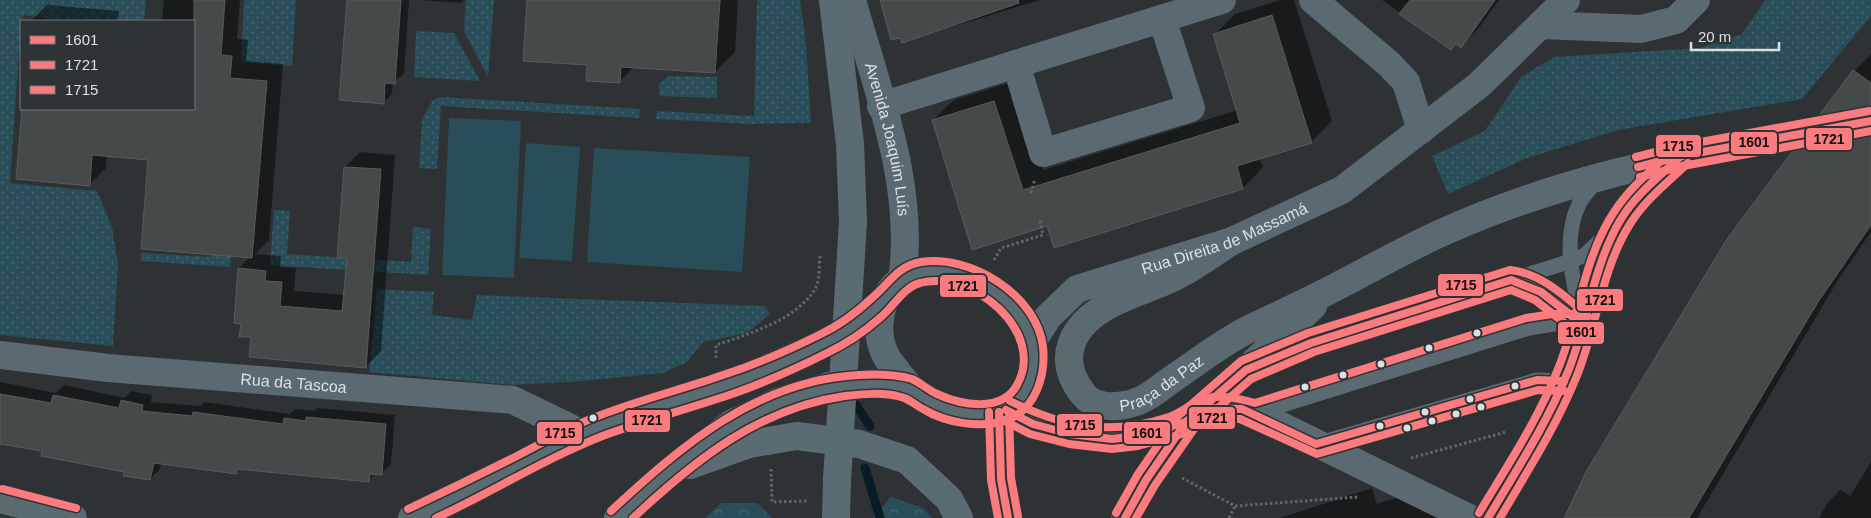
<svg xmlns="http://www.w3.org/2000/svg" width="1871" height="518" viewBox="0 0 1871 518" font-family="Arial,sans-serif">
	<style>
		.green { fill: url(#green-dots) }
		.forest { fill: url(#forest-crowns) }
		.pitch { fill: #294d59 }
		.shadow { fill: #0007 }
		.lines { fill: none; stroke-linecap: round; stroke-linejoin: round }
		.stream { stroke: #081c23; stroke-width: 9 }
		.building { fill: #46494a; stroke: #585b5b }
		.tertiary-tunnel { stroke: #494c4e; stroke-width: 28; stroke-dasharray: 28 14; stroke-linecap: butt }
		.path { stroke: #5d686b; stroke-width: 3; stroke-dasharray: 2.5 2.5; stroke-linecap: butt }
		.service { stroke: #5a6a70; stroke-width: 15 }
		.minor { stroke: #5a6a70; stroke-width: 28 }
		.tertiary { stroke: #5a6a70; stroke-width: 28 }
		.secondary { stroke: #5a6c72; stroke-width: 28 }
		.secondary-bridge { stroke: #5a6c72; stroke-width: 28 }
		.bus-1-casing { stroke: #2e3335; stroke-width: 11 }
		.bus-2-casing { stroke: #2e3335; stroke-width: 11 }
		.bus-3-casing { stroke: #2e3335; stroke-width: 11 }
		.bus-1 { stroke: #fc7b7f; stroke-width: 8 }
		.bus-2 { stroke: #fc7b7f; stroke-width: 8 }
		.bus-3 { stroke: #fc7b7f; stroke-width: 8 }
		.bus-dot { fill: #dde0e1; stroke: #2e3335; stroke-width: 2 }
		.labels { text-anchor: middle; stroke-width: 4.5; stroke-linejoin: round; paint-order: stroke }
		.street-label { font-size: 16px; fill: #dde0e1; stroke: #2e3335 }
		.line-badge { stroke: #2e3335; stroke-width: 2 }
		.pale-badge-label { font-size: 14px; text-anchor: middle; font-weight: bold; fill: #111 }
	</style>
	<defs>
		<pattern id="green-dots" width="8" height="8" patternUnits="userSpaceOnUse" patternTransform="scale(1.25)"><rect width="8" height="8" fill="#294d59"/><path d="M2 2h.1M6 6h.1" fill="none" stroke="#486671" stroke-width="1.8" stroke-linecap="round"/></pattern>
		<pattern id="forest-crowns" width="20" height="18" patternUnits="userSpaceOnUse" patternTransform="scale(1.25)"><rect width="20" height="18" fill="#294d59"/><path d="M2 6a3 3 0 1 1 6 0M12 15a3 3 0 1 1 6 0" fill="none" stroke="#486671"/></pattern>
	</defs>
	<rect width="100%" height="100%" fill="#2f3234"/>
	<g class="green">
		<path d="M0,0H146L144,21H64L24,15L21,21L10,183L97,191L112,227L118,264L113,346L0,335Z"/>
		<path d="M244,0H296L292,66L241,62Z"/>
		<path d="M466,0H494L488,77L464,31Z"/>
		<path d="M757,0H800L806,44L811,123L754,124L656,119L657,111L754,116Z"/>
		<path d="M1765,0H1871V16L1802,99L1618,130L1527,158L1448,194L1432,156L1485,131L1521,77L1554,57L1699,48L1742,34Z"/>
		<path d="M416,31L454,33L480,81L414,77Z"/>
		<path d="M669,76L717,77V98L659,96V84Z"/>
		<path d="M441,97L640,109L639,118L441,106L437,169L419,168L422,119L433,100Z"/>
		<path d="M242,151L230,267L141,261V253L210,257L215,184Z"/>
		<path d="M274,210L290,211L287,254L411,262L413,227L431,229L428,275L270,265Z"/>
		<path d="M377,289L434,292L432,315L472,320L477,295L764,306L770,314L747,333L703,342L687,362L663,373L583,381L512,385L369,372Z"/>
	</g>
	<g class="forest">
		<path d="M891,497L924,508L932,518H873Z"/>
		<path d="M721,503H757L773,518H705Z"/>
	</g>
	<g class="pitch">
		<path d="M449,118L521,121L514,278L442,275Z"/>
		<path d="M526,143L580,147L572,261L519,258Z"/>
		<path d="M594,148L750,157L742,272L587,262Z"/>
	</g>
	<g class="shadow">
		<path d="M164,0H240L237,39L248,40L246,61L283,64L269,240L255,254L281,256L280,267L296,268L294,291L345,295L348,257L345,167L360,152L395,155L381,351L366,366L253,336L242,323L239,268L251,256L149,159L107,155L106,168L89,185L18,178L23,109H194V21H162Z"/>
		<path d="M348,0H409L404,74L393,82L392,94L384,102Z"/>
		<path d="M419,0H464L461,3Z"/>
		<path d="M529,0H738L735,52L715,72L635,66L619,82L588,64Z"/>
		<path d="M882,0H1040L902,42Z"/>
		<path d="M1280,0H1294L1332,121L1311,142L1260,158L1263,167L1243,188L1048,224L933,120L954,100L1015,81L1043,170L1238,110L1214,35L1235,14Z"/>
		<path d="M1382,0H1499L1478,29L1461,46L1456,43L1451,49Z"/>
		<path d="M47,5L119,11L118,21H31Z"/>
		<path d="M1871,54V232L1838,280L1697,518H1565L1854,71Z"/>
		<path d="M0,382L56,393L64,385L125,398L131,391L152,395L151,402L200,406L204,402L290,414L295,409L314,411L318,408L395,415L391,464L381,474L376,473L368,481L240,468L236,472L161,462L160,469L150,479L43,450L0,442Z"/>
		<path d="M1871,462V518H1819L1828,502L1840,490L1850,496Z"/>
		<path d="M1372,488L1377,504L1427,488L1456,518H1280Z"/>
	</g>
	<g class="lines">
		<g class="stream">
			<path d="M856,405L870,426"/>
			<path d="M865,468L880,518"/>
		</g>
	</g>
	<g class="building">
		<path d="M194,0H225L221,55L232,56L230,78L267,81L252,258L141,249L148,160L92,155L90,186L16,179L22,109H194Z"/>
		<path d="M347,0H401L395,84L385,83L384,104L339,100Z"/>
		<path d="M527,0H720L715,73L621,67L620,83L586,81L587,65L523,61Z"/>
		<path d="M880,0H1018L1019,3L902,43L900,38L891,40Z"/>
		<path d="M1410,0H1495L1461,48L1456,44L1451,50L1399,14Z"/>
		<path d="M1272,15L1312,143L1237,166L1243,189L1054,248L1047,226L972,250L932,120L994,101L1023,190L1240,123L1213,34Z"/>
		<path d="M1853,70L1871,83V225L1818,302L1689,518H1564L1586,472L1727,239Z"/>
		<path d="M344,167L381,169L366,368L249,357L251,337H239L241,324L234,323L238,268L266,271L265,281L282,282L280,306L342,311L347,258H337Z"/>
		<path d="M0,394L51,403L53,395L119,408L121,400L143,405L142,411L192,416L193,412L283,424L284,418L306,421V417L386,424L382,475L370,474L369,482L237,469L236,474L154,463L150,480L123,476L124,472L41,456L42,451L0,444Z"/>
	</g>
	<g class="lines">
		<path class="tertiary-tunnel" d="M1764,141L1871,121"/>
		<g class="path">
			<path d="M1031,193L1035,179"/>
			<path d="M994,260L1001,248L1043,235L1040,220"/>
			<path d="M716,358V345C749,334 796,320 815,289C820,281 819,264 820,255"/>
			<path d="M1411,458L1506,432"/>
			<path d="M771,469L772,502L808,501"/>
			<path d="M1182,478L1235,506L1358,497"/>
			<path d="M1229,518L1235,506"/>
		</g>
		<g class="service">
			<path d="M1513,281C1542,286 1560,305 1582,324"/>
			<path d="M1581,317C1573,281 1562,239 1579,204C1584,195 1592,187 1598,179"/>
			<path d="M1264,363L1311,343L1571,261L1585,255L1607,234"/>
			<path d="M1257,413L1529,328L1554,324H1582"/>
			<path d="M1320,443L1537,380L1564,381"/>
		</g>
		<g class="minor">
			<path d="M1313,0L1389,64L1406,82L1421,130"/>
			<path d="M1541,25L1641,29L1676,20L1696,0"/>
			<path d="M1016,64L1043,153L1191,108L1162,19"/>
			<path d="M881,106L1222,0"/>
			<path id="s1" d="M0,355L108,368L513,400L581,433"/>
		</g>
		<g class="tertiary">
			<path id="s2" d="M852,0C877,90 916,186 902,280"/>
			<path id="s3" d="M1232,241C1216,251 1199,264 1182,273C1159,286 1131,293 1109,305C1072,325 1055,358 1083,394C1092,406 1111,408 1124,405C1141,403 1155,392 1168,382C1195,364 1222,342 1251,328C1277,316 1303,304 1328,291C1368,271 1406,248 1448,230C1549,185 1655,161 1764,141"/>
			<path id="s4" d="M1032,342L1048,317L1077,289L1232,241L1342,190L1479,85L1566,0"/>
			<path d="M1205,408L1242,409L1255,413L1469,518"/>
			<path d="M1006,410C1045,430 1089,444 1133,437C1151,434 1169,427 1186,422"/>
			<path d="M1125,518L1146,480L1186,422L1246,370L1313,306"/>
			<path d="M1488,518C1516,471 1546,425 1567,375C1588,325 1593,269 1620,221C1634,195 1660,176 1680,157"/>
		</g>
		<g class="secondary">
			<path d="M833,0L850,144L853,222"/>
			<path d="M928,271C937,272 947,271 955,273C976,279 1003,294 1016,311C1037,338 1042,380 1014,403C1008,409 1003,412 994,412C970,414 950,412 928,401C915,395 907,384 898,373C894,367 888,361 885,354C874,331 879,293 903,279C911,275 920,273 928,271Z"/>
			<path d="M999,412L1001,479L1008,518"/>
			<path d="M690,465L749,444L797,436L859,444L907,460L949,499L959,518"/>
			<path d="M0,499L73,518"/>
			<path d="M412,518L467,493L581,433L652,408L734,382L828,342L857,324L885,301"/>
			<path d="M618,518L667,473L731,424L777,402L829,386L873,383L910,389"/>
			<path d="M836,518L837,480"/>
		</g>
		<path class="secondary-bridge" d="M837,480L853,222"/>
		<defs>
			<g id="bus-1">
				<path d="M1638,167L1681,156L1871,121"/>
				<path d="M1006,410L1033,424L1070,434L1112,439L1136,436L1186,422L1205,408L1242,409L1316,444L1537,380L1564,381"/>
				<path d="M999,412L1001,479L1008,518"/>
				<path d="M1125,518L1146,480L1186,422L1246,370L1311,343L1511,280L1541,292L1582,324"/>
				<path d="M1488,518C1516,471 1546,425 1567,374C1588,324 1592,267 1621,219C1636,194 1660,176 1681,156"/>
			</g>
			<g id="bus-2">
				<path d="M1640,177L1683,166L1871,131"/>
				<path d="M989,412L991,480L998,518"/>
				<path d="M1001,419L1030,434L1069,444L1112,449L1138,446L1189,432L1208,418L1240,419L1317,454L1538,390L1564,391"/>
				<path d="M436,518C492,492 548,457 605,435C648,419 692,408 735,393C766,382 797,368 827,353C846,344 864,332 881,317C893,307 904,287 920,283C971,269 1047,331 1017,385C1002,413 961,405 937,394C928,390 921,383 912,379C895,374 877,374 859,375C758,380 682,445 611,511"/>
				<path d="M1136,518L1155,485L1194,429L1251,379L1314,352L1511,290L1535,300L1576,332"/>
				<path d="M1500,518C1527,472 1556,427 1576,378C1597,328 1601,270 1630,224C1645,200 1668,182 1688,163"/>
			</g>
			<g id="bus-3">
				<path d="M1636,157L1679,146L1869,111"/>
				<path d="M1010,401C1065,428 1110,436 1169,417C1180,413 1188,406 1199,401C1216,393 1237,398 1255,403L1526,318L1553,314H1582"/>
				<path d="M1009,412L1011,478L1018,516"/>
				<path d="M3,489L76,508"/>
				<path d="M408,509C444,492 479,475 515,457C541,444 565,429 593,418C635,401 680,390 723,375C757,364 789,350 821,334C840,325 857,312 872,298C889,284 897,266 921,262C970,254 1037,295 1043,347C1046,375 1036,409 1007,420C981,429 946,423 923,409C915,405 910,399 901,397C883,392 863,394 845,396C759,408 695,460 633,518"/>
				<path d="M1116,513L1138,474L1178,416L1241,361L1308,333L1510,270C1541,273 1566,297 1588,316"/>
				<path d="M1479,513C1507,466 1538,420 1558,369C1579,318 1583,259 1614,212C1630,187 1653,169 1674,149"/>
			</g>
		</defs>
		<use href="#bus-1" class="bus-1-casing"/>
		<use href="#bus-2" class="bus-2-casing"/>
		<use href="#bus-3" class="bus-3-casing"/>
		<use href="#bus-1" class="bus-1"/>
		<use href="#bus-2" class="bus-2"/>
		<use href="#bus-3" class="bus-3"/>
	</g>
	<g class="bus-dot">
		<circle cx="1477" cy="333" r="4.5"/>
		<circle cx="1429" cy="348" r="4.5"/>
		<circle cx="1381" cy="364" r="4.5"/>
		<circle cx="1343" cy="375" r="4.5"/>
		<circle cx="1515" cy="386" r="4.5"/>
		<circle cx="1305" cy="387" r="4.5"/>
		<circle cx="1470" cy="399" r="4.5"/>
		<circle cx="1481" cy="407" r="4.5"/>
		<circle cx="1425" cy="412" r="4.5"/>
		<circle cx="1456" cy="414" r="4.5"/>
		<circle cx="593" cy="418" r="4.5"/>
		<circle cx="1432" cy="421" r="4.5"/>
		<circle cx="1380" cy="426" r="4.5"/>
		<circle cx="1407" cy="428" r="4.5"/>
	</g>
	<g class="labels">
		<g class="street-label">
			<text dy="6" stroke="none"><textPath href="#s2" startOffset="144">Avenida Joaquim Luís</textPath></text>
			<text dy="6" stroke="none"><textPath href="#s4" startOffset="226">Rua Direita de Massamá</textPath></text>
			<text dy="6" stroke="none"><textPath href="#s3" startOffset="336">Praça da Paz</textPath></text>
			<text dy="6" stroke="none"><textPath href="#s1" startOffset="295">Rua da Tascoa</textPath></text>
		</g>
	</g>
	<g class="line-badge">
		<rect x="1805" y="127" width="48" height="24" rx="5" fill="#fc7b7f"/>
		<rect x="1730" y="131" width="48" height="24" rx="5" fill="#fc7b7f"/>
		<rect x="1655" y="134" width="47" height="24" rx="5" fill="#fc7b7f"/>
		<rect x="1437" y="273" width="47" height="24" rx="5" fill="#fc7b7f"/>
		<rect x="939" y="274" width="48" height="24" rx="5" fill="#fc7b7f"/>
		<rect x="1576" y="288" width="48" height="24" rx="5" fill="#fc7b7f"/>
		<rect x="1557" y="321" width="48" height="24" rx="5" fill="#fc7b7f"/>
		<rect x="1188" y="406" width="48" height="24" rx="5" fill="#fc7b7f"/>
		<rect x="624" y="409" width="47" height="24" rx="5" fill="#fc7b7f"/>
		<rect x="1056" y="413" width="47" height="24" rx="5" fill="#fc7b7f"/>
		<rect x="1123" y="421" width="48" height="24" rx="5" fill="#fc7b7f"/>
		<rect x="536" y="421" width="47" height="24" rx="5" fill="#fc7b7f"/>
	</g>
	<g class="pale-badge-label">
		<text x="1829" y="144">1721</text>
		<text x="1754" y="147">1601</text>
		<text x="1678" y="151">1715</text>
		<text x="1461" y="290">1715</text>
		<text x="963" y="291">1721</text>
		<text x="1600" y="305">1721</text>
		<text x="1581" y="337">1601</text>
		<text x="1212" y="423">1721</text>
		<text x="647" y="425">1721</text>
		<text x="1080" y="430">1715</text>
		<text x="1147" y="438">1601</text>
		<text x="560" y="438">1715</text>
	</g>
	<rect x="20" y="20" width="175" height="90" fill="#2e3335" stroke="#74787a"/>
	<rect x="30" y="36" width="25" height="8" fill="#fc7b7f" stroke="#74787a"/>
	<text x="65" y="45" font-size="15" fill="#dde0e1">1601</text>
	<rect x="30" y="61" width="25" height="8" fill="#fc7b7f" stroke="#74787a"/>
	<text x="65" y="70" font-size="15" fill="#dde0e1">1721</text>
	<rect x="30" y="86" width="25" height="8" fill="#fc7b7f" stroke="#74787a"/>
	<text x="65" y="95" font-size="15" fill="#dde0e1">1715</text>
	<path d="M1691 42v8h88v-8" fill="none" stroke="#dde0e1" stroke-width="2.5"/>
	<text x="1698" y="42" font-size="15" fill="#dde0e1" stroke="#2e3335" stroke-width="4" paint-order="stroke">20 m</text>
</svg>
